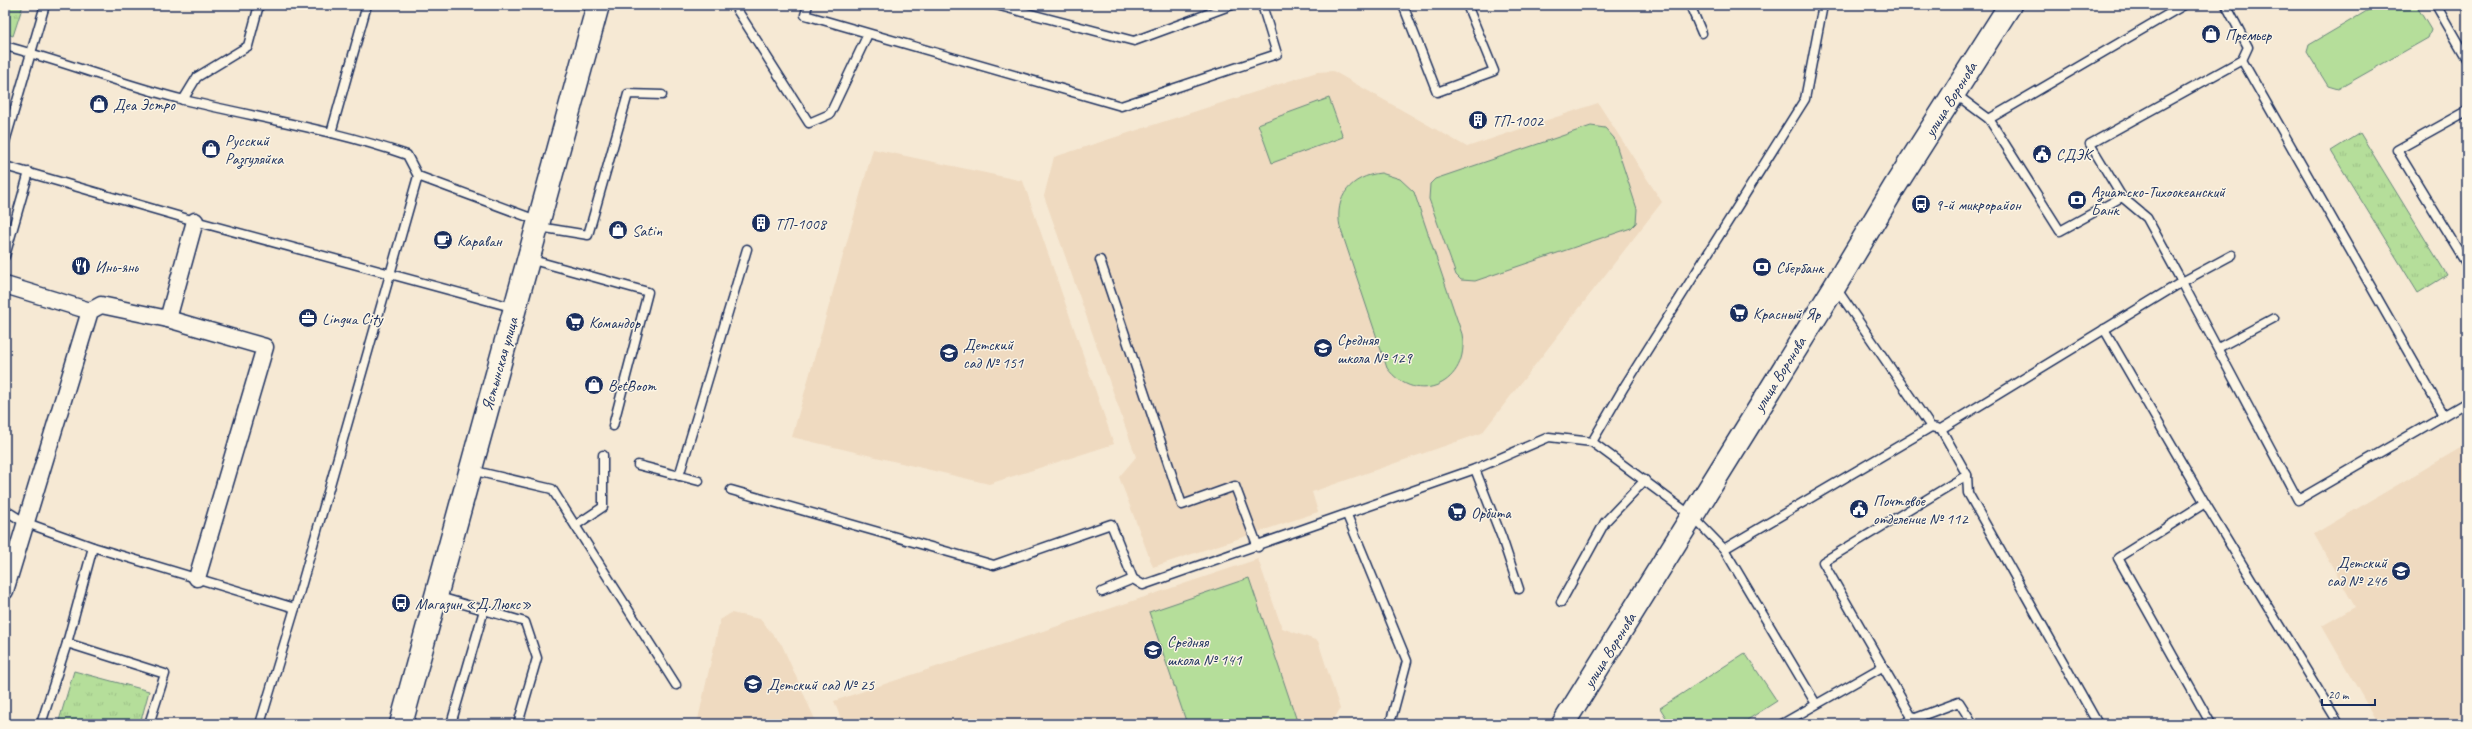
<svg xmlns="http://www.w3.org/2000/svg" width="2472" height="729" viewBox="0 0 2472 729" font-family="Caveat,sans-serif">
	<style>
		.built { fill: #efdac0 }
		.grass { fill: #b5de9a; stroke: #68867c }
		.park { fill: url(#park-tufts); stroke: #68867c }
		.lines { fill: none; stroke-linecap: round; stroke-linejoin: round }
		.lane-casing { stroke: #1b2f5e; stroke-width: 11 }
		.street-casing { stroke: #1b2f5e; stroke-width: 19 }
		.secondary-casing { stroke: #1b2f5e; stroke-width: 25 }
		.lane { stroke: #fcf5e5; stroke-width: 8 }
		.street { stroke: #fcf5e5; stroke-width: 16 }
		.secondary { stroke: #fcf5e5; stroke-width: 22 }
		.labels { text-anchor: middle; stroke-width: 3; stroke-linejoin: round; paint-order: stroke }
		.poi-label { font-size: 16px; fill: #1b2f5e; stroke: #fcf5e5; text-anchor: start }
		.street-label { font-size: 16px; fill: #1b2f5e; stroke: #fcf5e5 }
	</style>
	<defs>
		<pattern id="park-tufts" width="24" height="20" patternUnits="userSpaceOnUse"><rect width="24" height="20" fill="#b5de9a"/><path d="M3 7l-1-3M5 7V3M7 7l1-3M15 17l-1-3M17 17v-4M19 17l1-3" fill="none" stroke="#9bbf87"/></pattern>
	</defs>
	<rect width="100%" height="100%" fill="#f6e9d4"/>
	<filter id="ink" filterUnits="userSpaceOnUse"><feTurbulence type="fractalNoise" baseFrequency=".025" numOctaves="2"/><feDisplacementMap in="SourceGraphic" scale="8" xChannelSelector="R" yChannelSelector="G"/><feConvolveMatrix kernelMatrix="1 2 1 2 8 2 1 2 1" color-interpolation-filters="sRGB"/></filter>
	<g filter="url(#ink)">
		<g class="built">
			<path d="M1333,71L1467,147L1598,103L1662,202L1482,433L1312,492L1318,512L1153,567L1119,477L1136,457L1044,196L1054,157L1317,72Z"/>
			<path d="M873,149L1023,181L1114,444L989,484L792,437Z"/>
			<path d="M2467,444V724H2378L2322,626L2355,607L2314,534Z"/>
			<path d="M1258,559L1282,628L1318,641L1340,709L1331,724H843L834,701Z"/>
			<path d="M731,613L760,619L782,645L817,724H697L720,620Z"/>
		</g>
		<g class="grass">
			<path d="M2377,5H2416L2431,30L2428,38L2338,89L2328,86L2307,52L2309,45Z"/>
			<path d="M1329,98L1343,137L1272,163L1258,124Z"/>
			<path d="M1591,126L1605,128L1614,138L1637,209L1636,223L1631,228L1475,281L1461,280L1456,275L1429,199L1430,184L1435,179Z"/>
			<path d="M1381,173L1400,179L1414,192L1462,334C1471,383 1417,408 1387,368L1340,227C1334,197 1351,176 1381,173Z"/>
			<path d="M1249,578L1298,724H1187L1149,612Z"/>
			<path d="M1745,653L1777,701L1741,724H1670L1660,708Z"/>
		</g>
		<g class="park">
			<path d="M5,5H23L13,36L5,33Z"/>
			<path d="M2360,133L2447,275L2418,293L2331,151Z"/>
			<path d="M74,671L149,691L140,724H58Z"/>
		</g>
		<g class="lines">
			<defs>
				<g id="lane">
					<path d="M734,5L809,123L830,114L868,34"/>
					<path d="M808,5L805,15L1121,106L1277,54L1262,5"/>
					<path d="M996,5L1134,41L1232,5"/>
					<path d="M1403,5L1437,92L1494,71L1467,5"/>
					<path d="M1690,5L1702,33"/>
					<path d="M2436,5L2467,59"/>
					<path d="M5,46C65,62 124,85 184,100C259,118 335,130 407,155L418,176L539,221"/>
					<path d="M2242,60L2444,415"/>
					<path d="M1954,93L1989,119"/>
					<path d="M183,100L197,77L248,46L259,5"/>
					<path d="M2467,111L2397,150L2467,265"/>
					<path d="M331,133L367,5"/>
					<path d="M5,142L45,5"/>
					<path d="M5,166L195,221L515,308"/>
					<path d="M2122,197L2060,231L1989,119L2184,5"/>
					<path d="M539,227L588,235L628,94L662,95"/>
					<path d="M2232,255L2182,282L2298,500L2467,402"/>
					<path d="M5,256L29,172"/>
					<path d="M529,259L648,292L613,426"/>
					<path d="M1100,260L1182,505L1235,486L1258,547"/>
					<path d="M1836,288L1931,427L1937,428"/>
					<path d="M2104,329L2205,503L2339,724"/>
					<path d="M2218,348L2274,318"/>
					<path d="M1592,442L1624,387L1805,99L1823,5"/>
					<path d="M638,465L699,481"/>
					<path d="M1475,469L1502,538L1519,589"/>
					<path d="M471,470L552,489L676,685"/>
					<path d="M1967,475L1968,493L2098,724"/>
					<path d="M679,476L747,249"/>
					<path d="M731,490L994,565L1111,524L1133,579L1143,585L1475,469L1549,437L1592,442L1692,516L1724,549"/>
					<path d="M2205,503L2118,558L2211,724"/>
					<path d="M5,510L24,522L93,547L295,608"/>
					<path d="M1347,515L1407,661L1390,724"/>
					<path d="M576,525L603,507V455"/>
					<path d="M1102,592L1133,579"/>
					<path d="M436,596L525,622L537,658L518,724"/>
					<path d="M1561,602L1605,522L1645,480"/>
					<path d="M67,643L165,674L149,724"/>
					<path d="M1816,704L1724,549L1931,427"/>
					<path d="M1913,719L1959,702L1973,724"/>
					<path d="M41,724L67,643L93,547"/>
					<path d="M260,724L295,608L418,176"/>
					<path d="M451,724L484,610"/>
					<path d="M1782,724L1882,667"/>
					<path d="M1903,724L1913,719L1823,562L1967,475L1941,429L2182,282L2147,218L2122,197L2090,144L2242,60L2248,47L2226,5"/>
				</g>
				<g id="street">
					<path d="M5,285L90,311"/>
					<path d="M168,319L195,221"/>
					<path d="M5,591L90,311L101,305L168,319L265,347L197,578"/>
				</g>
				<g id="secondary">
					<path d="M401,724L598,5"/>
					<path d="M1563,724L1835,286L1895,186L2010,5"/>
				</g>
			</defs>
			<use href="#lane" class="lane-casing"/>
			<use href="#street" class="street-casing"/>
			<use href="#secondary" class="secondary-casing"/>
			<use href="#lane" class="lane"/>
			<use href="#street" class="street"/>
			<use href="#secondary" class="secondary"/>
		</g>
	</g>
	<defs>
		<symbol id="shop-disc" viewBox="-11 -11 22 22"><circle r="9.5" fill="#1b2f5e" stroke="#fcf5e5"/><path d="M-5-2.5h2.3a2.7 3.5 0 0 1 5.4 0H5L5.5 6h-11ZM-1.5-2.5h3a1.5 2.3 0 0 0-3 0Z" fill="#fff"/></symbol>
		<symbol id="building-disc" viewBox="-11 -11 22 22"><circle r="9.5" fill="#1b2f5e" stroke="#fcf5e5"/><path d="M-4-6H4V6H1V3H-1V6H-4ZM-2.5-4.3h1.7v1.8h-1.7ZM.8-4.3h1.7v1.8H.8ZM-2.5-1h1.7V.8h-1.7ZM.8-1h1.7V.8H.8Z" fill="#fff"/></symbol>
		<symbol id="civic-disc" viewBox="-11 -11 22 22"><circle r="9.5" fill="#1b2f5e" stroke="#fcf5e5"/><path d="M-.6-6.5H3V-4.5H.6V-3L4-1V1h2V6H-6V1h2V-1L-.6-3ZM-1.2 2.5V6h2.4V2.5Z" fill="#fff"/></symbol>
		<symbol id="bank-disc" viewBox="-11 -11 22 22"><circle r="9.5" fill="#1b2f5e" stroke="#fcf5e5"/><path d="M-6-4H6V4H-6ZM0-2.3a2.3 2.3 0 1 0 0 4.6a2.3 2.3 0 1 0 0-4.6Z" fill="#fff"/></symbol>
		<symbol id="bus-disc" viewBox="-11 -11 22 22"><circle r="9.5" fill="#1b2f5e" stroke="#fcf5e5"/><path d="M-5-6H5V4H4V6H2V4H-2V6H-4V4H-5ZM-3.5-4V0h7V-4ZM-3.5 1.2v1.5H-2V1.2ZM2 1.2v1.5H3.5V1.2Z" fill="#fff"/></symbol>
		<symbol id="cafe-disc" viewBox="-11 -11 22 22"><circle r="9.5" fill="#1b2f5e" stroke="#fcf5e5"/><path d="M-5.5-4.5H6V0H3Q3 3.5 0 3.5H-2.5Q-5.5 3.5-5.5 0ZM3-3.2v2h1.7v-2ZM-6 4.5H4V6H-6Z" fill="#fff"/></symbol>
		<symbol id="restaurant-disc" viewBox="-11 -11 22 22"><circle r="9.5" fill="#1b2f5e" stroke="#fcf5e5"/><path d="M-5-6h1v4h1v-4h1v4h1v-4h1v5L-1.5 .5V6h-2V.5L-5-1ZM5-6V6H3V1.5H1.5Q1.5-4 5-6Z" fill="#fff"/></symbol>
		<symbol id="supermarket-disc" viewBox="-11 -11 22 22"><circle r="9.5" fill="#1b2f5e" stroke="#fcf5e5"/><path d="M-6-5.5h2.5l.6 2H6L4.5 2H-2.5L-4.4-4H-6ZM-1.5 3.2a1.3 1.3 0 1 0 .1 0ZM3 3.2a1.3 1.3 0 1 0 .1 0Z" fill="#fff"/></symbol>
		<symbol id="office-disc" viewBox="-11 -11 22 22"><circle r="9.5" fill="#1b2f5e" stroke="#fcf5e5"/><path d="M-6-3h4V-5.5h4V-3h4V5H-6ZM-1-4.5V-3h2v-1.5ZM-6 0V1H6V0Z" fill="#fff"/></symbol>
		<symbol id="school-disc" viewBox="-11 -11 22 22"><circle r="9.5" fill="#1b2f5e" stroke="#fcf5e5"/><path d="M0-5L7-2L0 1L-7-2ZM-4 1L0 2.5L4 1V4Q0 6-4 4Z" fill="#fff"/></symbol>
	</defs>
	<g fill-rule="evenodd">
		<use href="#shop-disc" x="2200" y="23" width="22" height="22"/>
		<use href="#shop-disc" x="88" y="93" width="22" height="22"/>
		<use href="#building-disc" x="1467" y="109" width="22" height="22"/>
		<use href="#shop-disc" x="200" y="138" width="22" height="22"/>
		<use href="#civic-disc" x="2031" y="143" width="22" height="22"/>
		<use href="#bank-disc" x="2066" y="189" width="22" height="22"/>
		<use href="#bus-disc" x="1910" y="193" width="22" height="22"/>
		<use href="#building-disc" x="750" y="212" width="22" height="22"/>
		<use href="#shop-disc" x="607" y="219" width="22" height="22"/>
		<use href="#cafe-disc" x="432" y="229" width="22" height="22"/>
		<use href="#restaurant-disc" x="70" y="255" width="22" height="22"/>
		<use href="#bank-disc" x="1751" y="256" width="22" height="22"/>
		<use href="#supermarket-disc" x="1728" y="302" width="22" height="22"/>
		<use href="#office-disc" x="297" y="307" width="22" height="22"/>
		<use href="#supermarket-disc" x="564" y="311" width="22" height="22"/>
		<use href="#school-disc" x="1312" y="337" width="22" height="22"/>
		<use href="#school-disc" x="938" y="342" width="22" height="22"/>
		<use href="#shop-disc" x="583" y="374" width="22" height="22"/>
		<use href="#civic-disc" x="1848" y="498" width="22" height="22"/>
		<use href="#supermarket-disc" x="1446" y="501" width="22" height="22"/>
		<use href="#school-disc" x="2390" y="560" width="22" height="22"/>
		<use href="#bus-disc" x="390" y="592" width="22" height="22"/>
		<use href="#school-disc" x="1142" y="639" width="22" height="22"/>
		<use href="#school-disc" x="742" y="673" width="22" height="22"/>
	</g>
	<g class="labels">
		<g class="poi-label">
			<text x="2225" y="40">Премьер</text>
			<text x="113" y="110">Деа Эстро</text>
			<text x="1492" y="126">ТП-1002</text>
			<text x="225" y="146">Русский<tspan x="225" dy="18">Разгуляйка</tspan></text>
			<text x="2056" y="160">СДЭК</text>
			<text x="2091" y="197">Азиатско-Тихоокеанский<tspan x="2091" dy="18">Банк</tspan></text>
			<text x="1935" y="210">9-й микрорайон</text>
			<text x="775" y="229">ТП-1008</text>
			<text x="632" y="236">Satin</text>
			<text x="457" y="246">Караван</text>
			<text x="95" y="272">Инь-янь</text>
			<text x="1776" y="273">Сбербанк</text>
			<text x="1753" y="319">Красный Яр</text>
			<text x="322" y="324">Lingua City</text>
			<text x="589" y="328">Командор</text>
			<text x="1337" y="345">Средняя<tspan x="1337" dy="18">школа № 129</tspan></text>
			<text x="963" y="350">Детский<tspan x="963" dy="18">сад № 151</tspan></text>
			<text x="608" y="391">BetBoom</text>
			<text x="1873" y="506">Почтовое<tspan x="1873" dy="18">отделение № 112</tspan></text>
			<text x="1471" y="518">Орбита</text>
			<text x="2387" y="568" text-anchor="end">Детский<tspan x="2387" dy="18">сад № 246</tspan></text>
			<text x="415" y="609">Магазин «Д.Люкс»</text>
			<text x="1167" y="647">Средняя<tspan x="1167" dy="18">школа № 141</tspan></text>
			<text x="767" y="690">Детский сад № 25</text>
		</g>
		<g class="street-label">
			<text transform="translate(1950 99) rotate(-58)" y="6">улица Воронова</text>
			<text transform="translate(499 364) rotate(-74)" y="6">Ястынская улица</text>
			<text transform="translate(1779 374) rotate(-58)" y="6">улица Воронова</text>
			<text transform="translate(1609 650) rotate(-58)" y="6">улица Воронова</text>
		</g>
	</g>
	<rect width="2472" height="729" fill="none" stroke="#fcf5e5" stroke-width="20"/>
	<rect x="10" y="10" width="2452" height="709" fill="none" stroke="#1b2f5e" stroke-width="1.5" filter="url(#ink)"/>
	<path d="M2322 699v6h53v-6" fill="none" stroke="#1b2f5e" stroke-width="2"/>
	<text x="2328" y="699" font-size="12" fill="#1b2f5e" stroke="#fcf5e5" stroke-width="3" paint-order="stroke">20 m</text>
</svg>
